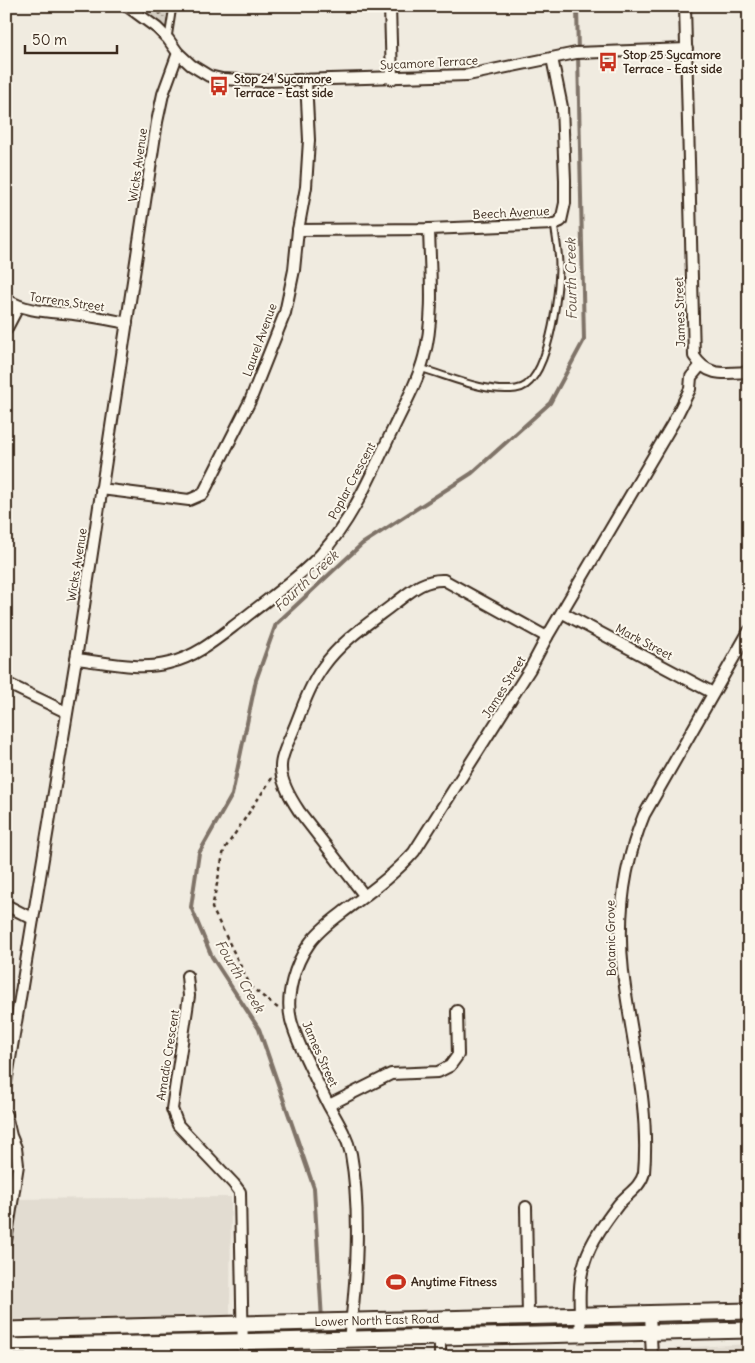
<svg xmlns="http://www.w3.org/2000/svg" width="755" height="1363" viewBox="0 0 755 1363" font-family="Delius,sans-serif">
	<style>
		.built { fill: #e2dcd1 }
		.green { fill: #d5cec3; stroke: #887c70 }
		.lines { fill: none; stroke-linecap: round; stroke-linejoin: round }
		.stream { stroke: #7f7367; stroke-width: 4 }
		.lane-casing { stroke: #3b2a1e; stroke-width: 9 }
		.street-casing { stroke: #3b2a1e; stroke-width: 14 }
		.primary-casing { stroke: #3b2a1e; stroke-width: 19 }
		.path { stroke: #3b2a1e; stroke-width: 2.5; stroke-dasharray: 4 4; stroke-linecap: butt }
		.lane { stroke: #fbf7ec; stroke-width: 5 }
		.street { stroke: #fbf7ec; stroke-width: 10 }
		.primary { stroke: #fbf7ec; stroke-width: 15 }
		.labels { text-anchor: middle; stroke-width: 4; stroke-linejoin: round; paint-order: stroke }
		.poi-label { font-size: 12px; font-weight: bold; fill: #3b2a1e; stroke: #fbf7ec; text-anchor: start }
		.street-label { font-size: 12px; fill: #3b2a1e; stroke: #fbf7ec }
		.water-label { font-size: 14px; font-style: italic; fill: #635448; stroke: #fbf7ec }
	</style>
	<rect width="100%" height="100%" fill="#f0ebe0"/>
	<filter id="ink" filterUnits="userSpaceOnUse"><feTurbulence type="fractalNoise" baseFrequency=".02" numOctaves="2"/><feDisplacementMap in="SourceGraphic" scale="10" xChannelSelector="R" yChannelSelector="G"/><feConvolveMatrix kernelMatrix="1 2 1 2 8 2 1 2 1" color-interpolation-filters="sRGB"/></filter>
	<g filter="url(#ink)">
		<g class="built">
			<path d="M231,1197L230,1318L6,1320V1199Z"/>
			<path d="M749,1344V1357H659V1349Z"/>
		</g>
		<path class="green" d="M127,6H173L168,39Z"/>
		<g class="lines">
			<g class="stream">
				<path d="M322,1320L314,1188L259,1029L212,957L191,907L199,853L232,795L256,680L276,624L362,544L472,473L550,403L584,340L577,6"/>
				<path d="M323,1344L324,1357"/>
			</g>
			<defs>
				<g id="lane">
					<path d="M168,38L173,6"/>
					<path d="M420,368C451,377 484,393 516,389C549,386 559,292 559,266C559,252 556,238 554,224"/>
				</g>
				<g id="street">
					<path d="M127,6L157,28L168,39L178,53L191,65L209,76L222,79L262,81L468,75L576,53L687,49"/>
					<path d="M390,6L392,79"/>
					<path d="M685,6L694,356C708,378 726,373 749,372"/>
					<path d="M298,230L429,229L554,224L561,221L565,203V180L562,107L552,58"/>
					<path d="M6,299C29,314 55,311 81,315C97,317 112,320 127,323"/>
					<path d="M6,330L18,307"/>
					<path d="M101,489L189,500L203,494L250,401L285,313L294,270L298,230L306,187L309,140L306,80"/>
					<path d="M563,613L713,693"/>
					<path d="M76,659C105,662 140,671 169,663C198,656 219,637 243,619C268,599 300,577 321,554C354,518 373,470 394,427C405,404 418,381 424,357C435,317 430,271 429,229"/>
					<path d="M6,683L66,712"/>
					<path d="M364,895L299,811C291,799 280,781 281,766C281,754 291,737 295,726C303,706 310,685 323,667C341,641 369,623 394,604C410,592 423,579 444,580L547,637"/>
					<path d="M6,905L33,919"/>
					<path d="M187,976L189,996L172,1109L178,1125L234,1184L240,1192L243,1357"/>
					<path d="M6,1083L76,659L157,122L163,94L178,53"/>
					<path d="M329,1105L391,1074L438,1072L450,1066L458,1055L457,1011"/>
					<path d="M6,1115L11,1136L16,1148L18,1165L6,1241"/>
					<path d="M526,1207L528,1316"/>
					<path d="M650,1313L652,1357"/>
					<path d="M581,1334C580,1310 577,1284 585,1261C591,1241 606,1221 618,1205C628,1193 640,1188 644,1173C650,1105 631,1039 623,972C617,918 623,866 644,815L749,631"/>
					<path d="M440,1337V1357"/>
					<path d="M349,1339C357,1283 361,1210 351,1154C347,1136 338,1122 329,1106C322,1093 316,1079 309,1065C302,1050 295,1036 291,1020C285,995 295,964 309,944C317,932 330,922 342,913C367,894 393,876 414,852L530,669L547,637L673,423L690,389L691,377L701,365"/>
				</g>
				<g id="primary">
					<path id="s1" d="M6,1330L749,1311"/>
					<path d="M6,1347L749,1330"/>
				</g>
			</defs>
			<use href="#lane" class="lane-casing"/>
			<use href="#street" class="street-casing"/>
			<use href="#primary" class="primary-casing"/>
			<g class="path">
				<path d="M152,6L164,17"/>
				<path d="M272,778L224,850L212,908L251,987L279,1009"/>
			</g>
			<use href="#lane" class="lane"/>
			<use href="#street" class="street"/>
			<use href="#primary" class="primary"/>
		</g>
	</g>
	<defs>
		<symbol id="bus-bare" viewBox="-9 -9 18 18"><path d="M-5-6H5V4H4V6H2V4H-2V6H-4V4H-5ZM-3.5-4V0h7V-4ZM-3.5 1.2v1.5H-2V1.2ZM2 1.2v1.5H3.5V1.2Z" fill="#c8321e" stroke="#fbf7ec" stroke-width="2.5" paint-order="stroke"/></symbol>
		<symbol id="stadium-bare" viewBox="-9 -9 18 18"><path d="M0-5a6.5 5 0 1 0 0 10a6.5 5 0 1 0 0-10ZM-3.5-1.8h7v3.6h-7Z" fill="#c8321e" stroke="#fbf7ec" stroke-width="2.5" paint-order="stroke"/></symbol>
	</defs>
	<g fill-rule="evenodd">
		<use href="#bus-bare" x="594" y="48" width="28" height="28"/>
		<use href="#bus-bare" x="205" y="72" width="28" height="28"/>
		<use href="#stadium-bare" x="382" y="1268" width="28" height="28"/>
	</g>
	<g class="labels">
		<g class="poi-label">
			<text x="623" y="59">Stop 25 Sycamore<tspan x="623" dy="14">Terrace - East side</tspan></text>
			<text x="234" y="83">Stop 24 Sycamore<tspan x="234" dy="14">Terrace - East side</tspan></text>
			<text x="411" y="1286">Anytime Fitness</text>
		</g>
		<g class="street-label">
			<text transform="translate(429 63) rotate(-3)" y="4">Sycamore Terrace</text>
			<text transform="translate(138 165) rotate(-82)" y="4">Wicks Avenue</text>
			<text transform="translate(511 213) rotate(-3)" y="4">Beech Avenue</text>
			<text transform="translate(67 302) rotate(8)" y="4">Torrens Street</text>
			<text transform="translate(680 312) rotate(-92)" y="4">James Street</text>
			<text transform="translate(260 340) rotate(-70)" y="4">Laurel Avenue</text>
			<text transform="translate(352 481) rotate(-62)" y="4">Poplar Crescent</text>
			<text transform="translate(77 565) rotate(-81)" y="4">Wicks Avenue</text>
			<text transform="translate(644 642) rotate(28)" y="4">Mark Street</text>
			<text transform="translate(504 687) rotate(-58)" y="4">James Street</text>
			<text transform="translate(611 938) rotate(-91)" y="4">Botanic Grove</text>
			<text transform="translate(320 1054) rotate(66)" y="4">James Street</text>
			<text transform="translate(168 1055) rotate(-81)" y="4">Amadio Crescent</text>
			<text dy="4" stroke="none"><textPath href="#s1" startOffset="371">Lower North East Road</textPath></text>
		</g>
		<g class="water-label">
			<text transform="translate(571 279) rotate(-91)" y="5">Fourth Creek</text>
			<text transform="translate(306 581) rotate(-43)" y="5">Fourth Creek</text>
			<text transform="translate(240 976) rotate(59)" y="5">Fourth Creek</text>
		</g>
	</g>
	<rect width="755" height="1363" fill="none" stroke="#fbf7ec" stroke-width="25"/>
	<rect x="12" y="12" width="730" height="1338" fill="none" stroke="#3b2a1e" stroke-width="2" filter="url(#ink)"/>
	<path d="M25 45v8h92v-8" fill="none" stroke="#3b2a1e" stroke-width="2.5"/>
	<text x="32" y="45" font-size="15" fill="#3b2a1e" stroke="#fbf7ec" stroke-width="4" paint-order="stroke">50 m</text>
</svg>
